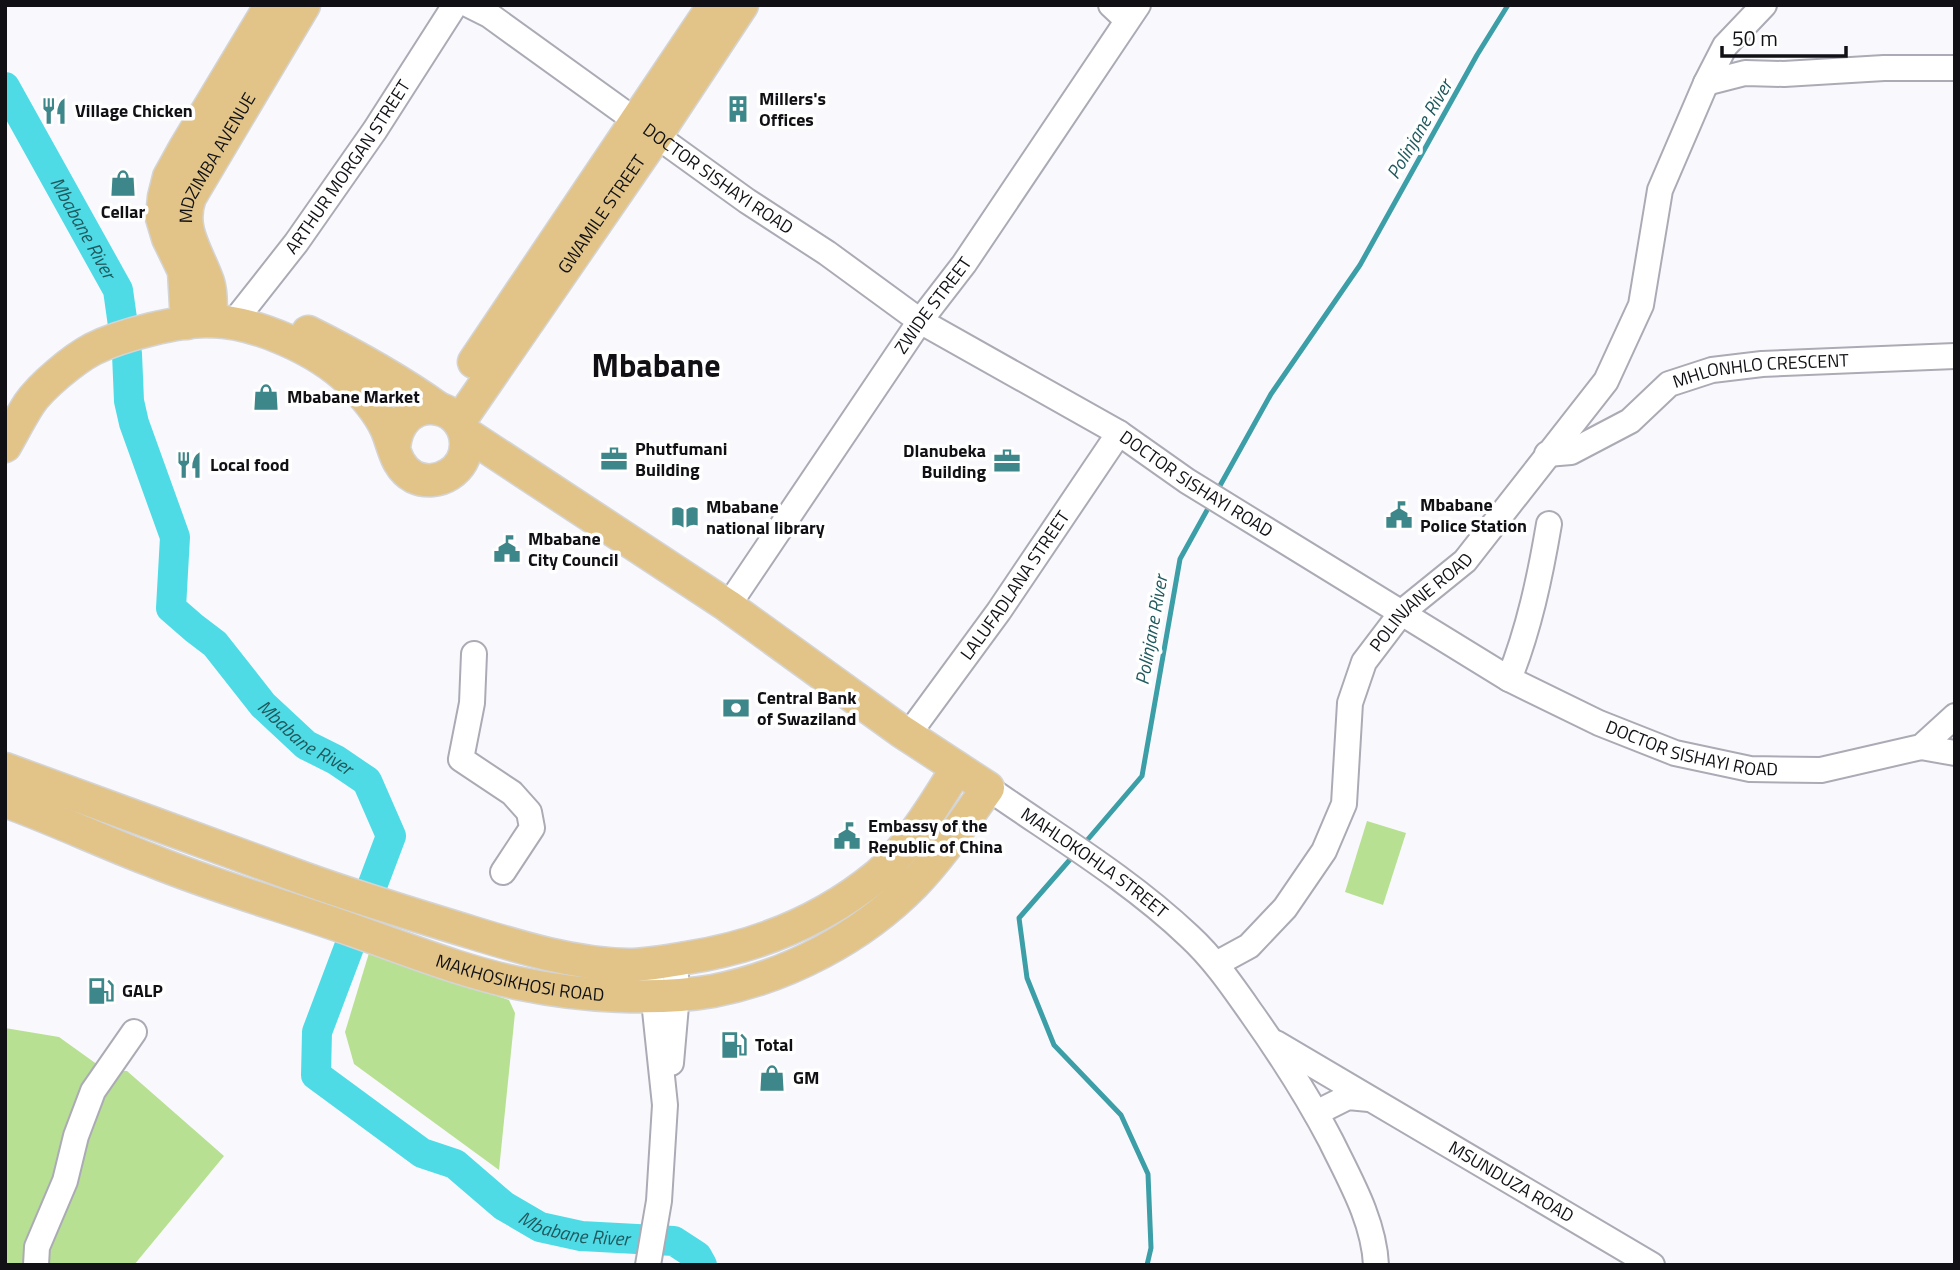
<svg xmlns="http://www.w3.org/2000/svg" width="1960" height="1270" viewBox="0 0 1960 1270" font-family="'Titillium Web',sans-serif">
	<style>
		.green { fill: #b8e092 }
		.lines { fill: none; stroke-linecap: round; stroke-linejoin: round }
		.stream { stroke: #3c9ea7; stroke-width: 5 }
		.river { stroke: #4fdbe6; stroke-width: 30 }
		.minor-casing { stroke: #ababb5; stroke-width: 28 }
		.major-casing { stroke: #d4d4d5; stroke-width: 35 }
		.minor { stroke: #fff; stroke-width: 24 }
		.major { stroke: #e2c489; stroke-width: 32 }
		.labels { text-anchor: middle; stroke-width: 7; stroke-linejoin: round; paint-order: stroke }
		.poi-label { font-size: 18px; font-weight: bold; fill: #111115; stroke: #fff; text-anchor: start }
		.street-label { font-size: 18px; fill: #111115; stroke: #fff }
		.water-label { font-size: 19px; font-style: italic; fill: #205a5e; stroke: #fff }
		.town-label { font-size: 32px; font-weight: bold; fill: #111115; stroke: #fff }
	</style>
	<rect width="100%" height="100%" fill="#f9f9fd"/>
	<g class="green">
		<path d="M1367,821L1406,833L1383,905L1345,892Z"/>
		<path d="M369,953L509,1000L515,1013L499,1170L354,1064L345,1032Z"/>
		<path d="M5,1028L59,1037L105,1070L127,1071L224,1156L134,1265H5Z"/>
	</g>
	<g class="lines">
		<g class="stream">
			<path d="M1217,491L1271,394L1360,265L1477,55L1508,5"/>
			<path d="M1083,845L1142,776L1180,559L1211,503"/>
			<path d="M1074,855L1019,918L1027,978L1054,1045L1121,1115L1148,1174L1151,1248L1147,1265"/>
		</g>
		<path class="river" id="s1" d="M5,87L118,290L127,354L129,401L134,423L175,537L171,608L194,628L215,644L263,705L306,745L336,760L367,781L391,836L317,1032L316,1075L422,1153L455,1164L504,1206L540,1227L581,1236L674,1241L697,1256L702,1265"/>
		<defs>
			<g id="minor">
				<path id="s2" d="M469,5L489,15L747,201L827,253L920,321L1119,433L1187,481L1509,679L1599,723L1675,753L1750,769L1821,770L1921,747L1955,716"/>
				<path d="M1111,5L1127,20"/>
				<path d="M1706,83L1745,73L1784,74L1884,68H1955"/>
				<path id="s3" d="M233,323L296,243L375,130L455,5"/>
				<path id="s4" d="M1547,454L1571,452L1630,421L1669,384L1712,370L1762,364L1955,356"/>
				<path id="s5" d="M728,606L920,321L964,264L1138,5"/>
				<path d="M474,654L472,703L461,759L512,793L529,812L532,828L503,872"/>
				<path d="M1509,679C1529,629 1540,577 1549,524"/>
				<path id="s6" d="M908,735L999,611L1119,433"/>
				<path d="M1921,747L1955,753"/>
				<path id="s7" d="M988,788C1055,835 1129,879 1189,936C1214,959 1233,987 1252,1014C1281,1055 1308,1097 1331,1141C1350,1180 1374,1221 1376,1265"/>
				<path id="s8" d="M1216,964L1249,946L1285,908L1324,851L1344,804L1350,703L1364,662L1402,612L1465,561L1606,381L1641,305L1660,190L1706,83L1725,46L1764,5"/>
				<path id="s9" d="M1276,1043L1652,1265"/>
				<path d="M671,1063L677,994L675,960"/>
				<path d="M1316,1113L1348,1097L1369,1099"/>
				<path d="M36,1265L37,1247L65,1181L76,1136L93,1091L134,1032"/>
				<path d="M648,1265L659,1201L665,1105L650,963"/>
			</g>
			<g id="major">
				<path id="s10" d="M210,321C211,309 212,294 208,282C198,253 178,229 190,197L304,5"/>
				<path d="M187,323L184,271L168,238L162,218L164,197L169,177L185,148L271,5"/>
				<path d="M308,332C354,355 396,378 438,408"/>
				<path d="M474,362L714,5"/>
				<path id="s11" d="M459,422L657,134L742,5"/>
				<path d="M5,446C13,432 20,418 29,404C41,386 74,359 93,349C121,335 180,320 211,321C257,322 318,350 350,381C363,394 378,411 386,428C394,445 395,467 414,477C438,488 467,470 466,443C465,400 399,391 394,448"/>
				<path d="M5,769C103,805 202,841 300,877C355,897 411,914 467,931C519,947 573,964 628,965C647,965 667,961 686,958C757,947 822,921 878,875C906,851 938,800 957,768"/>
				<path id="s12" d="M5,801C55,819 103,842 153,861C219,888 288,907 355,931C409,950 466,973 522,984C580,996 655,1001 713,991C787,977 862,937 914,884C942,855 964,821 988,788L901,731L728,606L465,433"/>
			</g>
		</defs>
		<use href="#minor" class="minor-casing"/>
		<use href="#major" class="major-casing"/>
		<use href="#minor" class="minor"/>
		<use href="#major" class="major"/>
	</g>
	<defs>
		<symbol id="building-bare" viewBox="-9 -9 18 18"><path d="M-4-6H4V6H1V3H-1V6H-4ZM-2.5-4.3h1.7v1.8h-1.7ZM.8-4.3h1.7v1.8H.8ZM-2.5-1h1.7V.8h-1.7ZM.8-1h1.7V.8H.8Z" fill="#3d8689" stroke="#fff" stroke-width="2.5" paint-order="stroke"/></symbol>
		<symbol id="restaurant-bare" viewBox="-9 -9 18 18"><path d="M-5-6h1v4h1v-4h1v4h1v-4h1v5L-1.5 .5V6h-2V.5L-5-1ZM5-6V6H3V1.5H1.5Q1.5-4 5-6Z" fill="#3d8689" stroke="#fff" stroke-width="2.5" paint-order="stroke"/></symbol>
		<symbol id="shop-bare" viewBox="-9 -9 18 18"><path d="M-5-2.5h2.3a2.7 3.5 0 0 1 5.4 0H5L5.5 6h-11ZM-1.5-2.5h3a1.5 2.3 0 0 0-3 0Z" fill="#3d8689" stroke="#fff" stroke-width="2.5" paint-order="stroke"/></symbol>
		<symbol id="office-bare" viewBox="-9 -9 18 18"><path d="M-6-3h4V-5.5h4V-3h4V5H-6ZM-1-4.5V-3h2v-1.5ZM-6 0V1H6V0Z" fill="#3d8689" stroke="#fff" stroke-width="2.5" paint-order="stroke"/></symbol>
		<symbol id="civic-bare" viewBox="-9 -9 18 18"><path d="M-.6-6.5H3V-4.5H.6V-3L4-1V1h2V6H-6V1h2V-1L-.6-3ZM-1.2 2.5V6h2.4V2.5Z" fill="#3d8689" stroke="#fff" stroke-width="2.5" paint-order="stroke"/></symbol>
		<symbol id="library-bare" viewBox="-9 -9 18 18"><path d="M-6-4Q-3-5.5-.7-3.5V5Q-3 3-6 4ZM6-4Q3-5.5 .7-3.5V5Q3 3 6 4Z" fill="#3d8689" stroke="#fff" stroke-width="2.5" paint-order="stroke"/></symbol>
		<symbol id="bank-bare" viewBox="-9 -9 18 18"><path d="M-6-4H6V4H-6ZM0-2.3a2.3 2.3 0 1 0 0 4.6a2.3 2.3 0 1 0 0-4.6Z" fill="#3d8689" stroke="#fff" stroke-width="2.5" paint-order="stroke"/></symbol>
		<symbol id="fuel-bare" viewBox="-9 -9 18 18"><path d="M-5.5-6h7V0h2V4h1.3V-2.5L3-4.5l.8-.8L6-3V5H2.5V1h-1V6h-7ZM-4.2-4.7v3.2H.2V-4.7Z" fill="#3d8689" stroke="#fff" stroke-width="2.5" paint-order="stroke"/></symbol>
	</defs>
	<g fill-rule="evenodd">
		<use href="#building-bare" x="719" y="90" width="38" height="38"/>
		<use href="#restaurant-bare" x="35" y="92" width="38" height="38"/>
		<use href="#shop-bare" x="104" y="164" width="38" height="38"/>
		<use href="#shop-bare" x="247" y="378" width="38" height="38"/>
		<use href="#office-bare" x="595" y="440" width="38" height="38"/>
		<use href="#office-bare" x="988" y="442" width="38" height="38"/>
		<use href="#restaurant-bare" x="170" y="446" width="38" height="38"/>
		<use href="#civic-bare" x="1380" y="496" width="38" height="38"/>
		<use href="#library-bare" x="666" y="498" width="38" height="38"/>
		<use href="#civic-bare" x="488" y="530" width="38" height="38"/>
		<use href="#bank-bare" x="717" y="689" width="38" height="38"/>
		<use href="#civic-bare" x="828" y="817" width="38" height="38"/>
		<use href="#fuel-bare" x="82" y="972" width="38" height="38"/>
		<use href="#fuel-bare" x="715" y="1026" width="38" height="38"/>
		<use href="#shop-bare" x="753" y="1059" width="38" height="38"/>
	</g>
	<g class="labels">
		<g class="poi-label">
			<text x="759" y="105">Millers's<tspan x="759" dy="21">Offices</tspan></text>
			<text x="75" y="117">Village Chicken</text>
			<text x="123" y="218" text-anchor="middle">Cellar</text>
			<text x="287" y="403">Mbabane Market</text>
			<text x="635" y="455">Phutfumani<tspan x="635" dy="21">Building</tspan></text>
			<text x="986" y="457" text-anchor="end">Dlanubeka<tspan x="986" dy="21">Building</tspan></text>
			<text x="210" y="471">Local food</text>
			<text x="1420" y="511">Mbabane<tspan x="1420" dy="21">Police Station</tspan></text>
			<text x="706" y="513">Mbabane<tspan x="706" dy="21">national library</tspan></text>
			<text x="528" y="545">Mbabane<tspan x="528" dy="21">City Council</tspan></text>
			<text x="757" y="704">Central Bank<tspan x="757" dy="21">of Swaziland</tspan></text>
			<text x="868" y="832">Embassy of the<tspan x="868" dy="21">Republic of China</tspan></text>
			<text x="122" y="997">GALP</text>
			<text x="755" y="1051">Total</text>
			<text x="793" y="1084">GM</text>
		</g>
		<g class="street-label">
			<text dy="6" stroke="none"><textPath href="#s10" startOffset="175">MDZIMBA AVENUE</textPath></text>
			<text dy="6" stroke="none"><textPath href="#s3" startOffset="194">ARTHUR MORGAN STREET</textPath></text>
			<text dy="6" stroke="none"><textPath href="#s2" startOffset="304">DOCTOR SISHAYI ROAD</textPath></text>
			<text dy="6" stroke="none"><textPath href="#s11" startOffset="252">GWAMILE STREET</textPath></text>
			<text dy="6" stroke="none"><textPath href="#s5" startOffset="364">ZWIDE STREET</textPath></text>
			<text dy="6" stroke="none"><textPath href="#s4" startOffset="238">MHLONHLO CRESCENT</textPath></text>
			<text dy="6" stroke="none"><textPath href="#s2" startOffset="872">DOCTOR SISHAYI ROAD</textPath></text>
			<text dy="6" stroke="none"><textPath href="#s6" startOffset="184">LALUFADLANA STREET</textPath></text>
			<text dy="6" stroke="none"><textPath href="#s8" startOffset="438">POLINJANE ROAD</textPath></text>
			<text dy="6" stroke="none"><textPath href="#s2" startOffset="1438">DOCTOR SISHAYI ROAD</textPath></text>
			<text dy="6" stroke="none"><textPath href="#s7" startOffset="130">MAHLOKOHLA STREET</textPath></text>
			<text dy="6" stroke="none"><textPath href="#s12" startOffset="546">MAKHOSIKHOSI ROAD</textPath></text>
			<text dy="6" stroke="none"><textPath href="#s9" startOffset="273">MSUNDUZA ROAD</textPath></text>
		</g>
		<g class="water-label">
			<text transform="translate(1419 129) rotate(-60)" y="7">Polinjane River</text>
			<text dy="7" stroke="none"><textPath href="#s1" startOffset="161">Mbabane River</textPath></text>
			<text transform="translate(1151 630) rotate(-80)" y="7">Polinjane River</text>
			<text dy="7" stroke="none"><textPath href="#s1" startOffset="747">Mbabane River</textPath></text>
			<text dy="7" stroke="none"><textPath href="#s1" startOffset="1442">Mbabane River</textPath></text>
		</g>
		<g class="town-label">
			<text x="656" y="377">Mbabane</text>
		</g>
	</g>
	<rect width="1960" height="1270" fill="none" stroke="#111115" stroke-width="14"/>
	<path d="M1722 46v10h124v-10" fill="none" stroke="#111115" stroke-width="3.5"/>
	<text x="1732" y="46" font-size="21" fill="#111115" stroke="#ffffff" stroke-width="5" paint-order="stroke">50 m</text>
</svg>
